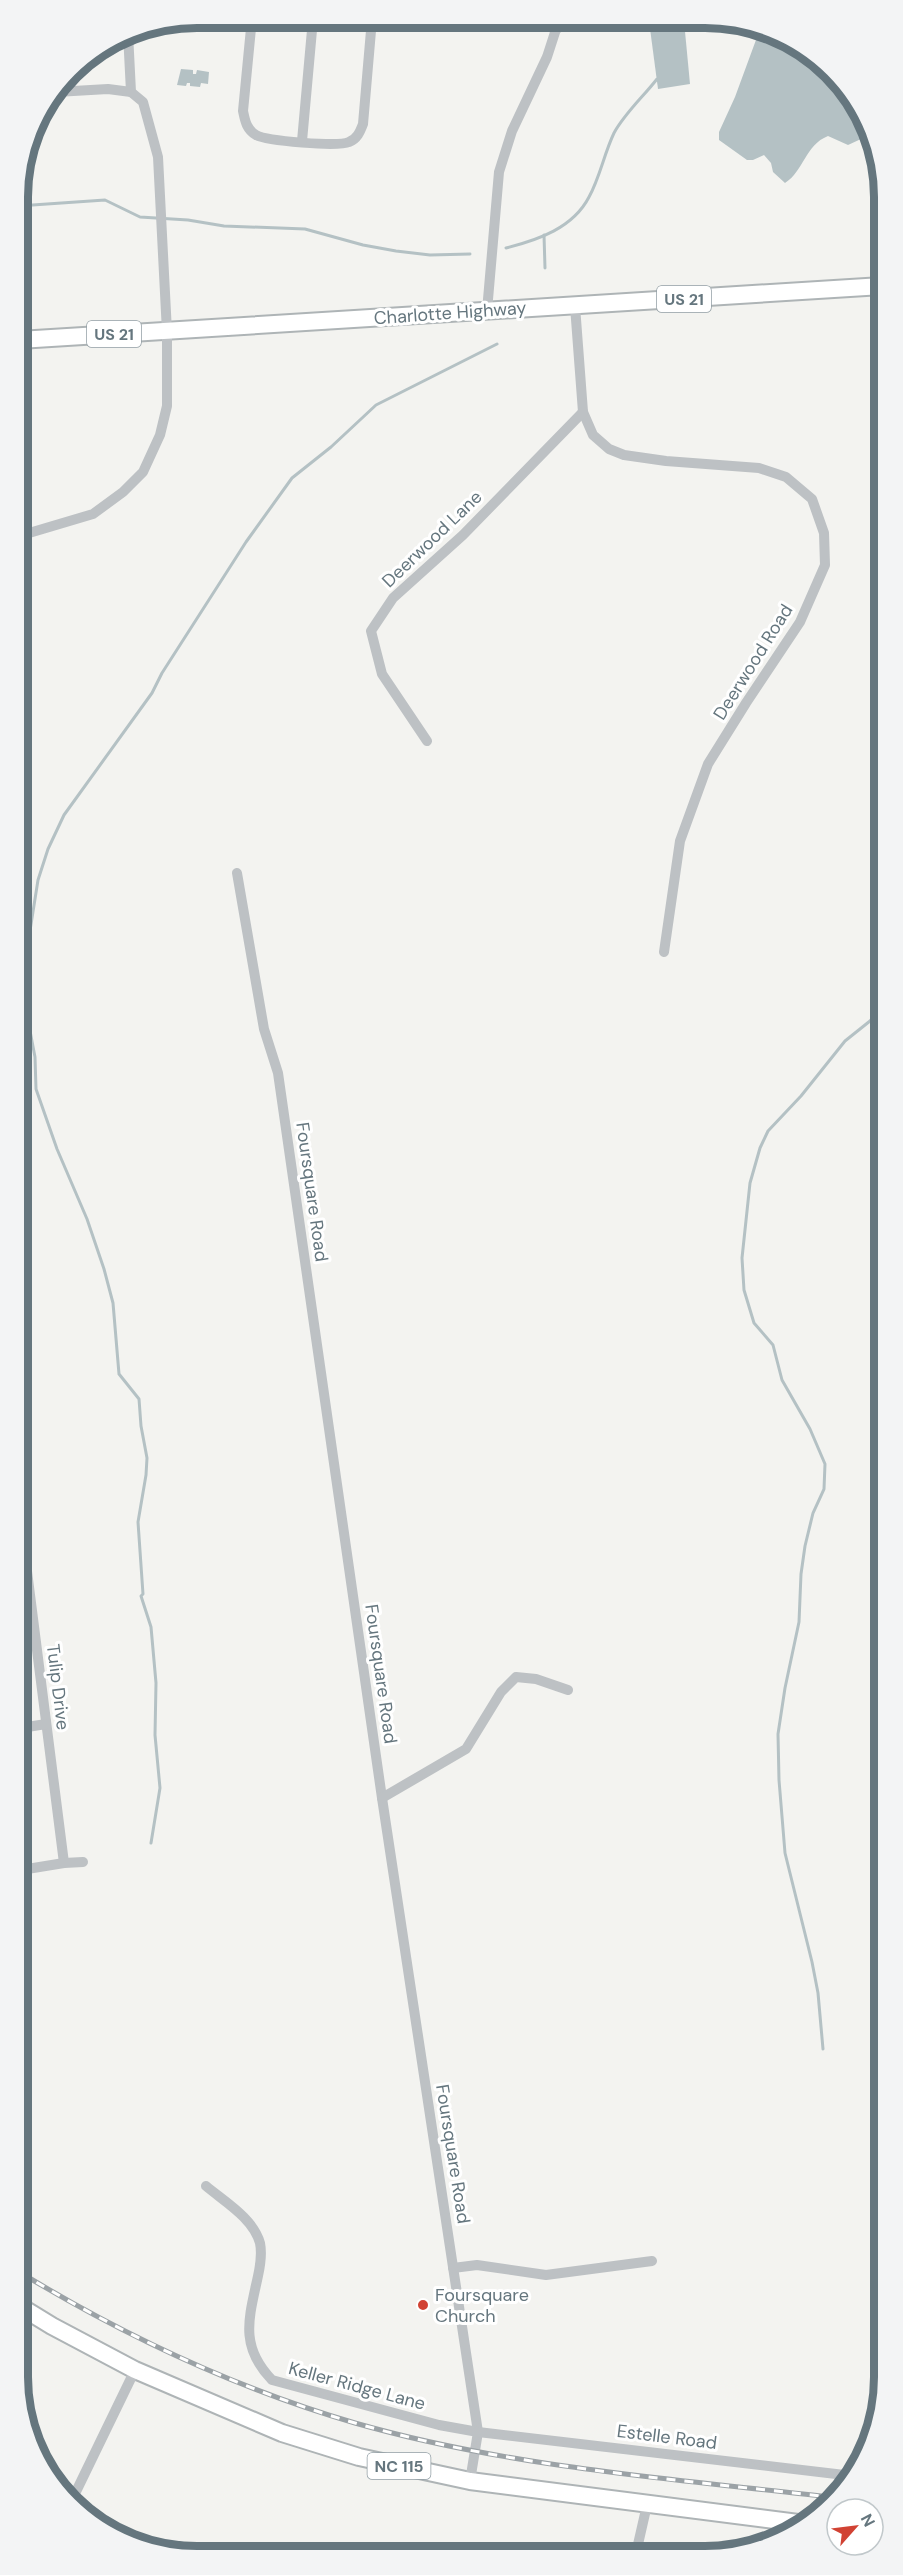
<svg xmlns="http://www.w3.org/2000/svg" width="903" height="2575" viewBox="0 0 903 2575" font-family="'DM Sans',sans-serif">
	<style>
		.water { fill: #b4c1c4 }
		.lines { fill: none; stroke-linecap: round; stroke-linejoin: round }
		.stream { stroke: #b4c1c4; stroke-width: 3 }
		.primary-casing { stroke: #aeb4b6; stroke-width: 20 }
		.minor { stroke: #bdc1c4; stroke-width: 10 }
		.primary { stroke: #fff; stroke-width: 16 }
		.rail-casing { stroke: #9ba2a6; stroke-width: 5 }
		.rail { stroke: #fff; stroke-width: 3; stroke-dasharray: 9; stroke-linecap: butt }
		.poi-dot { fill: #d14233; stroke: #fff; stroke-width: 2 }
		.labels { text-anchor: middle; stroke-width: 6; stroke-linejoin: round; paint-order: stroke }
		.shield { fill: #fff; stroke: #939fa5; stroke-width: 1.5 }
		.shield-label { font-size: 16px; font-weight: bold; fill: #65767e }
		.street-label { font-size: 18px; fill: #65767e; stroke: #fff }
		.poi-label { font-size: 18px; fill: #65767e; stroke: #fff; text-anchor: start }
		.rim { fill: none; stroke: #65767e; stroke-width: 8 }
	</style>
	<rect width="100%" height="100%" fill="#f3f3f0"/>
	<g class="water">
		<path d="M649,21H684L690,84L658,89Z"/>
		<path d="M760,29L795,42L832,70L861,108L878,154L874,156L861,139L848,145L828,136C805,145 804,171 785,183L773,172L771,163L764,155L753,160H747L719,140V132L735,97Z"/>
		<path d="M181,69L193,70V74H196L197,70L209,72L208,84L201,83L200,87L190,86V83H187L186,86L177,85Z"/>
	</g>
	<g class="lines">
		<g class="stream">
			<path d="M18,206L105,200L140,217L188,220L224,226L305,229L363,245L396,251L430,255L470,254"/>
			<path d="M544,235L545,268"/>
			<path d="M506,248C538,240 573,228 589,197C600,177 604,154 614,133C625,113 643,97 657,79"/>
			<path d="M151,1843L160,1788L155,1735L156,1683L151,1627L141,1596L143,1594L138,1522L146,1475L147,1458L141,1426L139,1399L119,1374L113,1303L104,1269L87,1219L57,1149L36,1089L35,1057L27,1015L23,975L38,880L48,849L64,815L152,693L162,673L246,542L292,478L331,447L376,405L497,344"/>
			<path d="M823,2049L818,1993L812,1962L785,1853L779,1780L778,1734L785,1688L799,1622L801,1574L805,1546L813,1513L824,1489L825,1464L810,1429L782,1380L773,1345L754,1323L744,1290L742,1258L750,1183L760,1148L768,1131L801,1096L845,1041L870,1021L883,1006"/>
		</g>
		<defs>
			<g id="primary">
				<path d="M19,340L882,286"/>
				<path d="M21,2307L52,2326L135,2370L282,2433L359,2457L470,2481L806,2524"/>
			</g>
		</defs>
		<use href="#primary" class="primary-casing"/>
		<g class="minor">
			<path d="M252,18L243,111C245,120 246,129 256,135C266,141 338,147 349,142C357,139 360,132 363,124L372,19"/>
			<path d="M524,20L557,29"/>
			<path d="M56,92L108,89L131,92"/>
			<path d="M302,141L313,19"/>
			<path d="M575,306L583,412L593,435L609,449L624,455L666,461L759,468L786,477L812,499L824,533L825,565L800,622L746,703L708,764L680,841L664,952"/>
			<path d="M487,311L499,172L512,131L547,57L559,20"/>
			<path d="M19,536L93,514L123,492L143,472L160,435L167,406V332L158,157L143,102L131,92L128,33"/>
			<path d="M427,741L382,674L371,631L393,598L463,535L583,412"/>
			<path d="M237,873L264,1029L278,1073L382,1798L478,2432L470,2481"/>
			<path d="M20,1516L64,1863"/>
			<path d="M21,1728L46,1724"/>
			<path d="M382,1798L466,1749L501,1692L516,1677L536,1679L568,1690"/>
			<path d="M21,1870L64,1863L83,1862"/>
			<path d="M206,2186C225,2202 253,2218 260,2243C262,2253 260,2267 258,2276C249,2318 239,2346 272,2380L439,2425L478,2432L853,2476"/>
			<path d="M453,2268L477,2265L546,2275L652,2261"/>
			<path d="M70,2504L135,2370"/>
			<path d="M636,2553L647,2505"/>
		</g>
		<use href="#primary" class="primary"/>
		<defs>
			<path id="rail" d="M21,2273C125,2336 238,2389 355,2423C512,2468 677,2479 838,2498"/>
		</defs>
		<use href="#rail" class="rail-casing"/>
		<use href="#rail" class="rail"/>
	</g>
	<circle class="poi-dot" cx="423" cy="2305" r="6"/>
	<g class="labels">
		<g class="shield">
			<rect x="657" y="286" width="54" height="26" rx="4.5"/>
			<rect x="87" y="321" width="54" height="26" rx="4.5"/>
			<rect x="367.5" y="2453" width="63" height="26" rx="4.5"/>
		</g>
		<g class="shield-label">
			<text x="684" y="305">US 21</text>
			<text x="114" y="340">US 21</text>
			<text x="399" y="2472">NC 115</text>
		</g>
		<g class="street-label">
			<text transform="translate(450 313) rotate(-4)" y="6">Charlotte Highway</text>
			<text transform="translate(432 539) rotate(-44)" y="6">Deerwood Lane</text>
			<text transform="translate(753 662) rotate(-58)" y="6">Deerwood Road</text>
			<text transform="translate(312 1192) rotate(82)" y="6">Foursquare Road</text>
			<text transform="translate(381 1674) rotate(82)" y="6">Foursquare Road</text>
			<text transform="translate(58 1687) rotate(83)" y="6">Tulip Drive</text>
			<text transform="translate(453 2154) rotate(81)" y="6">Foursquare Road</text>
			<text transform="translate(357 2386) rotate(15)" y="6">Keller Ridge Lane</text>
			<text transform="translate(667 2437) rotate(7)" y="6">Estelle Road</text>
		</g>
		<g class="poi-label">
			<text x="435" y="2301">Foursquare<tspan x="435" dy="21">Church</tspan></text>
		</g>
	</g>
	<path d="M0 0H903V2575H0ZM197 28H705A169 169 0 0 1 874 197V2377A169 169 0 0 1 705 2546H197A169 169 0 0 1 28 2377V197A169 169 0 0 1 197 28Z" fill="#f3f4f5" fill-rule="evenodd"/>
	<path class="rim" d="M197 28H705A169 169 0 0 1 874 197V2377A169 169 0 0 1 705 2546H197A169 169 0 0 1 28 2377V197A169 169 0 0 1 197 28Z"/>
	<g transform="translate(855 2527) rotate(62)"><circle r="28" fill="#ffffff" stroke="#c1c8cb" stroke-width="1.5"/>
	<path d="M0-4.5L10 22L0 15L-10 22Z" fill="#d14233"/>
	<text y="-9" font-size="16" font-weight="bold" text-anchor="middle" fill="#65767e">N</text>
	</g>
</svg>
